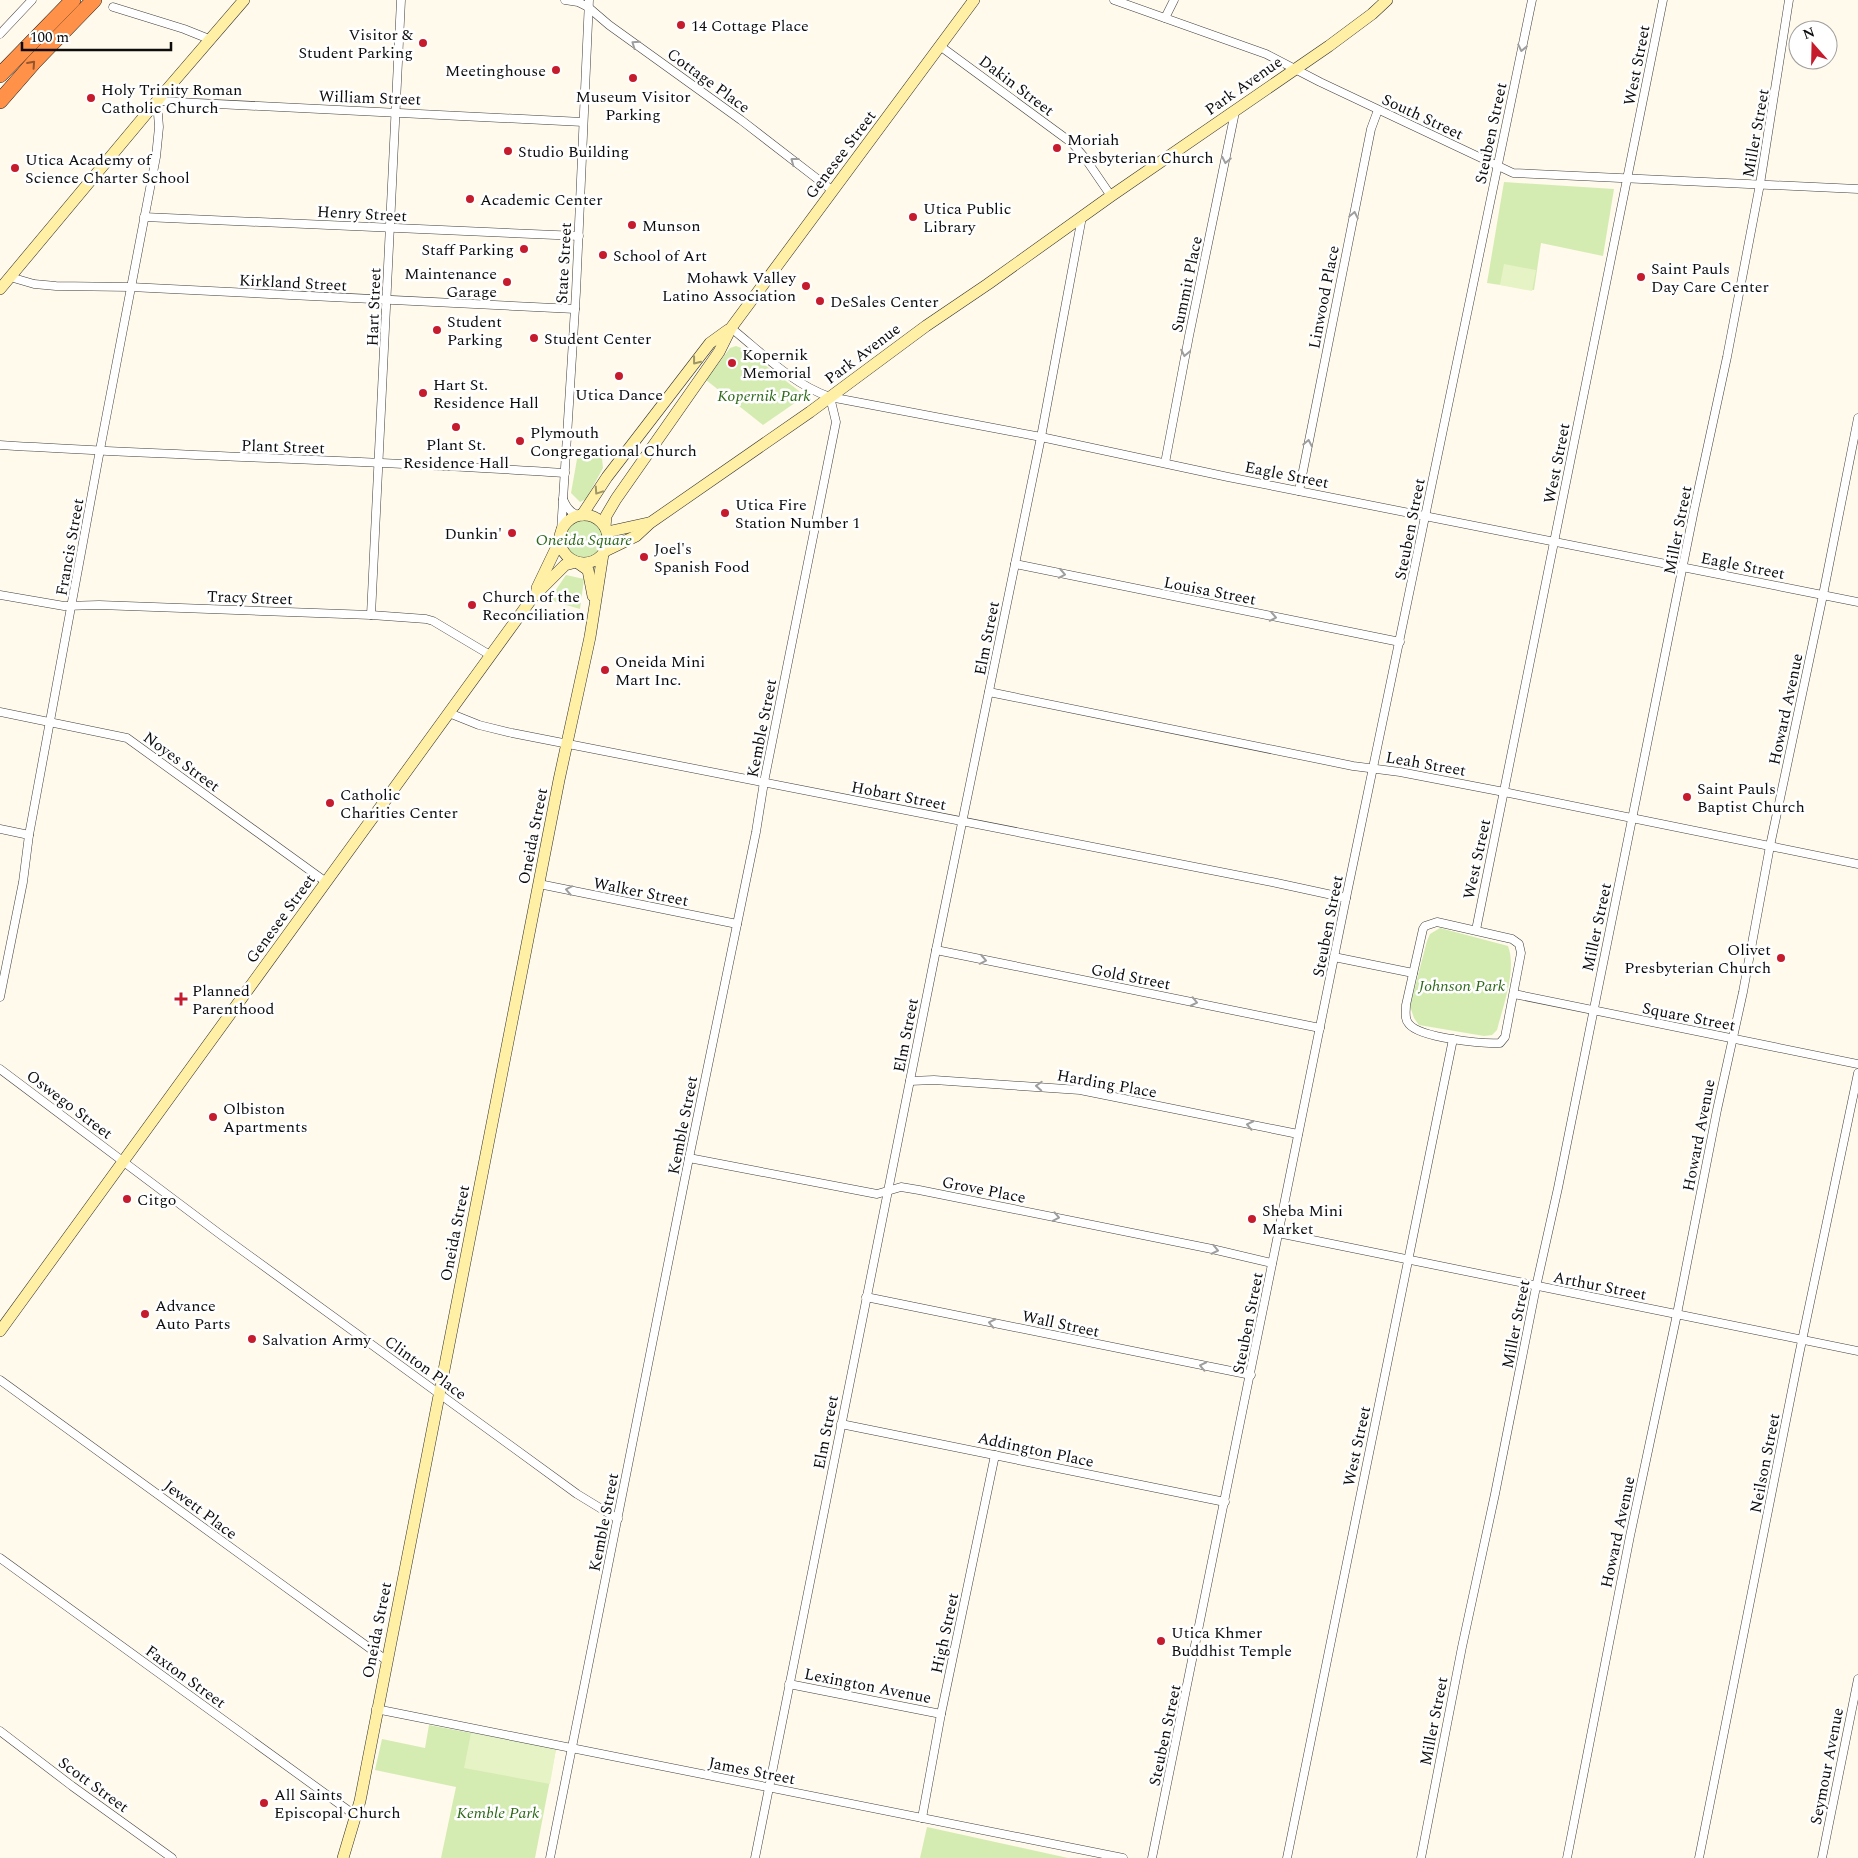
<svg xmlns="http://www.w3.org/2000/svg" width="1858" height="1858" viewBox="0 0 1858 1858" font-family="Spectral,serif">
	<style>
		.green { fill: #d4ecb2 }
		.pitch { fill: #e6f3c5 }
		.lines { fill: none; stroke-linecap: round; stroke-linejoin: round }
		.street-casing { stroke: #3f3f3f; stroke-width: 9 }
		.secondary-casing { stroke: #2e2e2e; stroke-width: 12 }
		.highway-casing { stroke: #1d1d1d; stroke-width: 16 }
		.street { stroke: #fff; stroke-width: 8 }
		.secondary { stroke: #fff0a6; stroke-width: 11 }
		.highway { stroke: #ff9149; stroke-width: 15 }
		.oneway { stroke: #9e9e9e }
		.oneway2 { stroke: #92552e }
		.oneway3 { stroke: #9e9568 }
		.poi-dot { fill: #c61a2d; stroke: #fff; stroke-width: 2 }
		.labels { text-anchor: middle; stroke-width: 5; stroke-linejoin: round; paint-order: stroke }
		.poi-label { font-size: 16px; fill: #0c0c0c; stroke: #fff; text-anchor: start }
		.street-label { font-size: 16px; fill: #0c0c0c; stroke: #fff }
		.park-label { font-size: 16px; font-style: italic; fill: #2e6818; stroke: #fff }
	</style>
	<rect width="100%" height="100%" fill="#fffaeb"/>
	<g class="green">
		<path d="M1504,182L1614,189L1603,256L1541,243L1534,290L1487,283Z"/>
		<path d="M736,346L744,349L803,394L802,398L763,425L706,380L730,348Z"/>
		<path d="M579,448L602,458L603,468L586,499L580,502L571,493Z"/>
		<circle cx="584" cy="539" r="24"/>
		<path d="M566,575L584,579L580,609L549,600Z"/>
		<path d="M1440,928L1508,946C1517,970 1503,1006 1497,1030L1492,1035L1484,1036L1419,1025L1414,1018L1410,1006L1427,941L1430,934Z"/>
		<path d="M429,1725L556,1749L535,1858H441L456,1787L375,1770L382,1739L425,1748Z"/>
		<path d="M927,1827L1068,1858H920Z"/>
	</g>
	<g class="pitch">
		<path d="M1504,264L1536,270L1532,291L1500,285Z"/>
		<path d="M471,1733L556,1749L550,1784L464,1768Z"/>
	</g>
	<g class="lines">
		<defs>
			<g id="street">
				<path d="M565,0L578,2L588,7L609,25L741,120L833,191"/>
				<path d="M1114,0L1266,54L1320,82L1513,173L1858,189"/>
				<path d="M113,7L184,29L209,39"/>
				<path d="M1165,18L1174,0"/>
				<path d="M0,34L32,0"/>
				<path d="M940,46L1072,143L1085,158L1111,196"/>
				<path d="M144,217L579,236"/>
				<path d="M10,277L34,284L56,286L130,287L575,309"/>
				<path d="M731,328C762,353 792,384 830,397L1041,437L1228,477L1858,602"/>
				<path d="M0,445C188,457 377,460 565,473"/>
				<path d="M1165,463L1189,336L1235,112"/>
				<path d="M1299,491L1371,129L1378,110"/>
				<path d="M563,499C567,508 570,512 579,516"/>
				<path d="M561,532L576,292L589,0"/>
				<path d="M1015,564L1400,642"/>
				<path d="M0,595L64,606L99,605L371,615L426,619L433,621L490,655"/>
				<path d="M371,615L401,0"/>
				<path d="M989,692L1353,766L1400,772L1504,792L1858,864"/>
				<path d="M0,712L127,738L326,882"/>
				<path d="M449,713L479,725L512,733L1272,882L1346,898"/>
				<path d="M0,829L29,835"/>
				<path d="M539,884L737,924"/>
				<path d="M1437,922L1512,939L1519,944L1521,953L1505,1037L1500,1043C1483,1044 1420,1038 1409,1024C1404,1019 1406,1012 1406,1005L1423,929L1425,926Z"/>
				<path d="M1476,930L1663,0"/>
				<path d="M936,950L1320,1028"/>
				<path d="M1334,957L1413,973"/>
				<path d="M1514,994L1858,1064"/>
				<path d="M0,997L23,882L29,835L102,439L156,157L159,127L157,101L583,122"/>
				<path d="M0,1069L221,1235L577,1494L618,1519"/>
				<path d="M910,1081L934,1080L1080,1090L1298,1134"/>
				<path d="M689,1158L877,1194L901,1187L919,1190L1212,1249L1272,1263"/>
				<path d="M1278,1233L1858,1351"/>
				<path d="M866,1297L1251,1375"/>
				<path d="M0,1380L386,1660"/>
				<path d="M841,1424L1225,1502"/>
				<path d="M0,1558L356,1816"/>
				<path d="M789,1684L941,1714"/>
				<path d="M376,1709L1123,1858"/>
				<path d="M0,1731L72,1786L172,1858"/>
				<path d="M922,1818L941,1714L995,1455"/>
				<path d="M550,1858L689,1158L756,832L764,782L836,422L830,397"/>
				<path d="M755,1858L936,950L1041,437L1082,217"/>
				<path d="M1152,1858L1346,898L1532,0"/>
				<path d="M1287,1858L1453,1039"/>
				<path d="M1421,1858L1462,1647L1495,1494L1536,1287L1558,1188L1694,510L1727,357L1760,184L1789,0"/>
				<path d="M1567,1858L1630,1536L1677,1314L1717,1110L1743,992L1770,846L1823,595L1858,418"/>
				<path d="M1699,1858L1799,1355L1858,1073"/>
				<path d="M1822,1858L1858,1679"/>
			</g>
			<g id="secondary">
				<path d="M0,289L157,101L244,0"/>
				<path d="M582,515L607,477L710,343L728,330"/>
				<circle cx="584" cy="539" r="24"/>
				<path d="M605,527L606,516L616,499L719,352L731,328L974,0"/>
				<path d="M607,532L648,523"/>
				<path d="M605,551L636,536L650,523L810,412L926,326L988,284L1111,196L1329,46L1372,14L1387,0"/>
				<path d="M578,563L588,570L593,596"/>
				<path d="M537,588L560,540"/>
				<path d="M0,1331L533,597L565,565L576,562"/>
				<path d="M343,1858L360,1801L559,780L590,637L603,554"/>
			</g>
			<g id="highway">
				<path d="M0,75L73,0"/>
				<path d="M0,101L34,62L94,0"/>
			</g>
		</defs>
		<use href="#street" class="street-casing"/>
		<use href="#secondary" class="secondary-casing"/>
		<use href="#highway" class="highway-casing"/>
		<use href="#street" class="street"/>
		<use href="#secondary" class="secondary"/>
		<use href="#highway" class="highway"/>
	</g>
	<defs><path id="oneway-chevron" d="M-2-3.5L2.5 0L-2 3.5" fill="none" stroke-width="1.6" stroke-linecap="round" stroke-linejoin="round" transform="scale(1.25)"/></defs>
	<g class="oneway">
		<use href="#oneway-chevron" transform="translate(635 44) rotate(-145)"/>
		<use href="#oneway-chevron" transform="translate(1522 48) rotate(102)"/>
		<use href="#oneway-chevron" transform="translate(1226 160) rotate(101)"/>
		<use href="#oneway-chevron" transform="translate(794 161) rotate(-143)"/>
		<use href="#oneway-chevron" transform="translate(1354 215) rotate(-79)"/>
		<use href="#oneway-chevron" transform="translate(1185 353) rotate(101)"/>
		<use href="#oneway-chevron" transform="translate(1308 443) rotate(-79)"/>
		<use href="#oneway-chevron" transform="translate(1062 574) rotate(11)"/>
		<use href="#oneway-chevron" transform="translate(1273 617) rotate(11)"/>
		<use href="#oneway-chevron" transform="translate(569 890) rotate(-169)"/>
		<use href="#oneway-chevron" transform="translate(983 960) rotate(11)"/>
		<use href="#oneway-chevron" transform="translate(1194 1002) rotate(12)"/>
		<use href="#oneway-chevron" transform="translate(1039 1086) rotate(-177)"/>
		<use href="#oneway-chevron" transform="translate(1250 1125) rotate(-168)"/>
		<use href="#oneway-chevron" transform="translate(1056 1217) rotate(11)"/>
		<use href="#oneway-chevron" transform="translate(1215 1250) rotate(12)"/>
		<use href="#oneway-chevron" transform="translate(992 1323) rotate(-168)"/>
		<use href="#oneway-chevron" transform="translate(1203 1366) rotate(-168)"/>
	</g>
	<use class="oneway2" href="#oneway-chevron" transform="translate(32 64) rotate(-48)"/>
	<g class="oneway3">
		<use href="#oneway-chevron" transform="translate(696 361) rotate(128)"/>
		<use href="#oneway-chevron" transform="translate(598 491) rotate(124)"/>
	</g>
	<g class="poi-dot">
		<circle cx="681" cy="25" r="5"/>
		<circle cx="423" cy="43" r="5"/>
		<circle cx="556" cy="70" r="5"/>
		<circle cx="633" cy="78" r="5"/>
		<circle cx="91" cy="98" r="5"/>
		<circle cx="1057" cy="148" r="5"/>
		<circle cx="508" cy="151" r="5"/>
		<circle cx="15" cy="168" r="5"/>
		<circle cx="470" cy="199" r="5"/>
		<circle cx="913" cy="217" r="5"/>
		<circle cx="632" cy="225" r="5"/>
		<circle cx="524" cy="249" r="5"/>
		<circle cx="603" cy="255" r="5"/>
		<circle cx="1641" cy="277" r="5"/>
		<circle cx="507" cy="282" r="5"/>
		<circle cx="806" cy="286" r="5"/>
		<circle cx="820" cy="301" r="5"/>
		<circle cx="437" cy="330" r="5"/>
		<circle cx="534" cy="338" r="5"/>
		<circle cx="732" cy="363" r="5"/>
		<circle cx="619" cy="376" r="5"/>
		<circle cx="423" cy="393" r="5"/>
		<circle cx="456" cy="427" r="5"/>
		<circle cx="520" cy="441" r="5"/>
		<circle cx="725" cy="513" r="5"/>
		<circle cx="512" cy="533" r="5"/>
		<circle cx="644" cy="557" r="5"/>
		<circle cx="472" cy="605" r="5"/>
		<circle cx="605" cy="670" r="5"/>
		<circle cx="1687" cy="797" r="5"/>
		<circle cx="330" cy="803" r="5"/>
		<circle cx="1781" cy="958" r="5"/>
		<path d="M178.5 991.5h5v5h5v5h-5v5h-5v-5h-5v-5h5z"/>
		<circle cx="213" cy="1117" r="5"/>
		<circle cx="127" cy="1199" r="5"/>
		<circle cx="1252" cy="1219" r="5"/>
		<circle cx="145" cy="1314" r="5"/>
		<circle cx="252" cy="1339" r="5"/>
		<circle cx="1161" cy="1641" r="5"/>
		<circle cx="264" cy="1803" r="5"/>
	</g>
	<g class="labels">
		<g class="poi-label">
			<text x="691" y="31">14 Cottage Place</text>
			<text x="413" y="40" text-anchor="end">Visitor &amp;<tspan x="413" dy="18">Student Parking</tspan></text>
			<text x="546" y="76" text-anchor="end">Meetinghouse</text>
			<text x="101" y="95">Holy Trinity Roman<tspan x="101" dy="18">Catholic Church</tspan></text>
			<text x="633" y="102" text-anchor="middle">Museum Visitor<tspan x="633" dy="18">Parking</tspan></text>
			<text x="1067" y="145">Moriah<tspan x="1067" dy="18">Presbyterian Church</tspan></text>
			<text x="518" y="157">Studio Building</text>
			<text x="25" y="165">Utica Academy of<tspan x="25" dy="18">Science Charter School</tspan></text>
			<text x="480" y="205">Academic Center</text>
			<text x="923" y="214">Utica Public<tspan x="923" dy="18">Library</tspan></text>
			<text x="642" y="231">Munson</text>
			<text x="514" y="255" text-anchor="end">Staff Parking</text>
			<text x="613" y="261">School of Art</text>
			<text x="1651" y="274">Saint Pauls<tspan x="1651" dy="18">Day Care Center</tspan></text>
			<text x="497" y="279" text-anchor="end">Maintenance<tspan x="497" dy="18">Garage</tspan></text>
			<text x="796" y="283" text-anchor="end">Mohawk Valley<tspan x="796" dy="18">Latino Association</tspan></text>
			<text x="830" y="307">DeSales Center</text>
			<text x="447" y="327">Student<tspan x="447" dy="18">Parking</tspan></text>
			<text x="544" y="344">Student Center</text>
			<text x="742" y="360">Kopernik<tspan x="742" dy="18">Memorial</tspan></text>
			<text x="433" y="390">Hart St.<tspan x="433" dy="18">Residence Hall</tspan></text>
			<text x="619" y="400" text-anchor="middle">Utica Dance</text>
			<text x="530" y="438">Plymouth<tspan x="530" dy="18">Congregational Church</tspan></text>
			<text x="456" y="450" text-anchor="middle">Plant St.<tspan x="456" dy="18">Residence Hall</tspan></text>
			<text x="735" y="510">Utica Fire<tspan x="735" dy="18">Station Number 1</tspan></text>
			<text x="502" y="539" text-anchor="end">Dunkin'</text>
			<text x="654" y="554">Joel's<tspan x="654" dy="18">Spanish Food</tspan></text>
			<text x="482" y="602">Church of the<tspan x="482" dy="18">Reconciliation</tspan></text>
			<text x="615" y="667">Oneida Mini<tspan x="615" dy="18">Mart Inc.</tspan></text>
			<text x="1697" y="794">Saint Pauls<tspan x="1697" dy="18">Baptist Church</tspan></text>
			<text x="340" y="800">Catholic<tspan x="340" dy="18">Charities Center</tspan></text>
			<text x="1771" y="955" text-anchor="end">Olivet<tspan x="1771" dy="18">Presbyterian Church</tspan></text>
			<text x="192" y="996">Planned<tspan x="192" dy="18">Parenthood</tspan></text>
			<text x="223" y="1114">Olbiston<tspan x="223" dy="18">Apartments</tspan></text>
			<text x="137" y="1205">Citgo</text>
			<text x="1262" y="1216">Sheba Mini<tspan x="1262" dy="18">Market</tspan></text>
			<text x="155" y="1311">Advance<tspan x="155" dy="18">Auto Parts</tspan></text>
			<text x="262" y="1345">Salvation Army</text>
			<text x="1171" y="1638">Utica Khmer<tspan x="1171" dy="18">Buddhist Temple</tspan></text>
			<text x="274" y="1800">All Saints<tspan x="274" dy="18">Episcopal Church</tspan></text>
		</g>
		<g class="street-label">
			<text transform="translate(1636 65) rotate(-79)" y="6">West Street</text>
			<text transform="translate(709 80) rotate(36)" y="6">Cottage Place</text>
			<text transform="translate(1017 85) rotate(37)" y="6">Dakin Street</text>
			<text transform="translate(1243 85) rotate(-35)" y="6">Park Avenue</text>
			<text transform="translate(370 97) rotate(2)" y="6">William Street</text>
			<text transform="translate(1423 116) rotate(25)" y="6">South Street</text>
			<text transform="translate(1490 133) rotate(-78)" y="6">Steuben Street</text>
			<text transform="translate(1755 133) rotate(-80)" y="6">Miller Street</text>
			<text transform="translate(840 154) rotate(-53)" y="6">Genesee Street</text>
			<text transform="translate(362 213) rotate(3)" y="6">Henry Street</text>
			<text transform="translate(563 263) rotate(-87)" y="6">State Street</text>
			<text transform="translate(293 282) rotate(3)" y="6">Kirkland Street</text>
			<text transform="translate(1186 284) rotate(-78)" y="6">Summit Place</text>
			<text transform="translate(1323 297) rotate(-79)" y="6">Linwood Place</text>
			<text transform="translate(373 307) rotate(-88)" y="6">Hart Street</text>
			<text transform="translate(862 353) rotate(-37)" y="6">Park Avenue</text>
			<text transform="translate(283 446) rotate(2)" y="6">Plant Street</text>
			<text transform="translate(1556 463) rotate(-79)" y="6">West Street</text>
			<text transform="translate(1287 474) rotate(11)" y="6">Eagle Street</text>
			<text transform="translate(1409 529) rotate(-79)" y="6">Steuben Street</text>
			<text transform="translate(1677 530) rotate(-79)" y="6">Miller Street</text>
			<text transform="translate(69 547) rotate(-80)" y="6">Francis Street</text>
			<text transform="translate(1743 565) rotate(11)" y="6">Eagle Street</text>
			<text transform="translate(1210 590) rotate(11)" y="6">Louisa Street</text>
			<text transform="translate(250 597) rotate(2)" y="6">Tracy Street</text>
			<text transform="translate(986 638) rotate(-79)" y="6">Elm Street</text>
			<text transform="translate(1785 709) rotate(-78)" y="6">Howard Avenue</text>
			<text transform="translate(761 728) rotate(-79)" y="6">Kemble Street</text>
			<text transform="translate(182 761) rotate(36)" y="6">Noyes Street</text>
			<text transform="translate(1426 763) rotate(10)" y="6">Leah Street</text>
			<text transform="translate(899 795) rotate(11)" y="6">Hobart Street</text>
			<text transform="translate(532 836) rotate(-79)" y="6">Oneida Street</text>
			<text transform="translate(1476 859) rotate(-78)" y="6">West Street</text>
			<text transform="translate(641 891) rotate(11)" y="6">Walker Street</text>
			<text transform="translate(280 918) rotate(-54)" y="6">Genesee Street</text>
			<text transform="translate(1327 926) rotate(-79)" y="6">Steuben Street</text>
			<text transform="translate(1596 927) rotate(-78)" y="6">Miller Street</text>
			<text transform="translate(1131 976) rotate(11)" y="6">Gold Street</text>
			<text transform="translate(1689 1016) rotate(11)" y="6">Square Street</text>
			<text transform="translate(905 1035) rotate(-79)" y="6">Elm Street</text>
			<text transform="translate(1107 1083) rotate(10)" y="6">Harding Place</text>
			<text transform="translate(70 1104) rotate(37)" y="6">Oswego Street</text>
			<text transform="translate(682 1125) rotate(-79)" y="6">Kemble Street</text>
			<text transform="translate(1698 1135) rotate(-79)" y="6">Howard Avenue</text>
			<text transform="translate(984 1189) rotate(11)" y="6">Grove Place</text>
			<text transform="translate(454 1233) rotate(-79)" y="6">Oneida Street</text>
			<text transform="translate(1600 1285) rotate(11)" y="6">Arthur Street</text>
			<text transform="translate(1061 1323) rotate(12)" y="6">Wall Street</text>
			<text transform="translate(1247 1323) rotate(-79)" y="6">Steuben Street</text>
			<text transform="translate(1515 1324) rotate(-79)" y="6">Miller Street</text>
			<text transform="translate(426 1367) rotate(36)" y="6">Clinton Place</text>
			<text transform="translate(825 1432) rotate(-79)" y="6">Elm Street</text>
			<text transform="translate(1356 1446) rotate(-78)" y="6">West Street</text>
			<text transform="translate(1036 1449) rotate(12)" y="6">Addington Place</text>
			<text transform="translate(1764 1463) rotate(-79)" y="6">Neilson Street</text>
			<text transform="translate(201 1509) rotate(37)" y="6">Jewett Place</text>
			<text transform="translate(603 1522) rotate(-79)" y="6">Kemble Street</text>
			<text transform="translate(1617 1532) rotate(-78)" y="6">Howard Avenue</text>
			<text transform="translate(376 1630) rotate(-79)" y="6">Oneida Street</text>
			<text transform="translate(944 1633) rotate(-78)" y="6">High Street</text>
			<text transform="translate(186 1676) rotate(36)" y="6">Faxton Street</text>
			<text transform="translate(868 1685) rotate(11)" y="6">Lexington Avenue</text>
			<text transform="translate(1433 1721) rotate(-79)" y="6">Miller Street</text>
			<text transform="translate(1164 1735) rotate(-78)" y="6">Steuben Street</text>
			<text transform="translate(1826 1766) rotate(-79)" y="6">Seymour Avenue</text>
			<text transform="translate(752 1770) rotate(11)" y="6">James Street</text>
			<text transform="translate(94 1784) rotate(36)" y="6">Scott Street</text>
		</g>
		<g class="park-label">
			<text x="764" y="401">Kopernik Park</text>
			<text x="584" y="545">Oneida Square</text>
			<text x="1462" y="991">Johnson Park</text>
			<text x="498" y="1818">Kemble Park</text>
		</g>
	</g>
	<g transform="translate(1813 45) rotate(340)"><circle r="24" fill="#ffffff" stroke="#9e9e9e"/>
	<path d="M0-4L9 19L0 12L-9 19Z" fill="#c61a2d"/>
	<text y="-8" font-size="14" font-weight="bold" text-anchor="middle" fill="#0c0c0c">N</text>
	</g>
	<path d="M22 42v8h149v-8" fill="none" stroke="#0c0c0c" stroke-width="2.5"/>
	<text x="30" y="42" font-size="15" fill="#0c0c0c" stroke="#ffffff" stroke-width="4" paint-order="stroke">100 m</text>
</svg>
